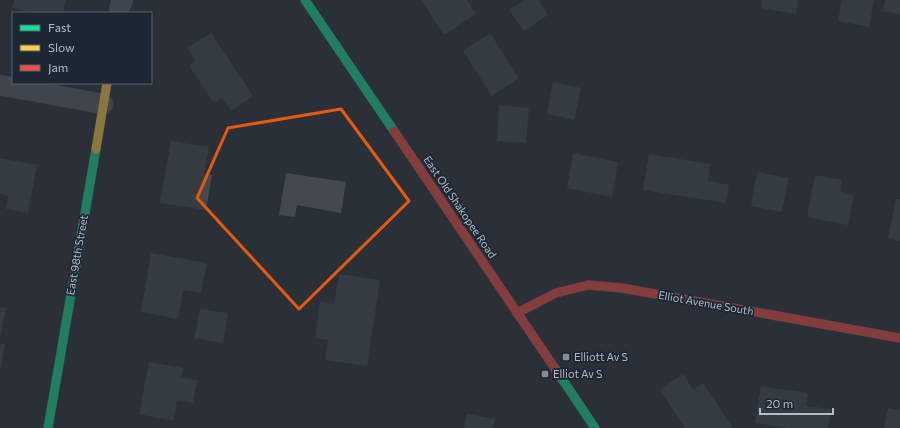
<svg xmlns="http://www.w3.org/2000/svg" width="900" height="428" viewBox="0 0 900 428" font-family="Commissioner,sans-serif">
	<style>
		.building { fill: #444950 }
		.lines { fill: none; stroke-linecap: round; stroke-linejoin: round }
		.street-casing { stroke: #484c53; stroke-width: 21 }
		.fast-casing { stroke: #484c53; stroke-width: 10 }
		.slow-casing { stroke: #484c53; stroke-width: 10 }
		.jam-casing { stroke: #484c53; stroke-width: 10 }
		.street { stroke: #5a5e66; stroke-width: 20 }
		.fast { stroke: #16e098; stroke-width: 9 }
		.slow { stroke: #ffcf43; stroke-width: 9 }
		.jam { stroke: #f24e42; stroke-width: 9 }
		.marked { fill: none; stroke: #e8590c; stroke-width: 3; stroke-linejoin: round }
		.poi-dot { fill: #848b96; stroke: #1d2633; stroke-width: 1.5 }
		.labels { text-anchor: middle; stroke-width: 3.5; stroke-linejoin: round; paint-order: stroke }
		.street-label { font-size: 11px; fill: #b4bcc9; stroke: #1d2633 }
		.poi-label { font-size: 11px; fill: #b4bcc9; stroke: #1d2633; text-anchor: start }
	</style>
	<rect width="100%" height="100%" fill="#2a3038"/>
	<g class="building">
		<path d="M14,0H66L63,13H38L12,8Z"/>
		<path d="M421,0H467L476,14L444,35Z"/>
		<path d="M524,0H538L548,15L524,31L509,10Z"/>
		<path d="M762,0H798L796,14L761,8Z"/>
		<path d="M842,0H874L869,27L838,21Z"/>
		<path d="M885,0H900V14L883,11Z"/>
		<path d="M211,33L253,96L231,111L222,98L214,103L189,66L196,61L187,48Z"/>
		<path d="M490,33L519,78L492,96L463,51Z"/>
		<path d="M553,82L581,88L574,120L547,114Z"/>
		<path d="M499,105L529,108L526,143L497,141Z"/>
		<path d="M171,141L209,147L204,173L212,175L206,210L160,203Z"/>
		<path d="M573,153L618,162L612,197L567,188Z"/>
		<path d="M649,154L710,164L708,181L729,185L726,203L643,190Z"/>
		<path d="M0,158L37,165L28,213L6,209L8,196L0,194Z"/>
		<path d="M757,172L789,178L782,212L751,206Z"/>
		<path d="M286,173L346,182L341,213L297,205L295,217L279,215Z"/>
		<path d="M815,175L842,180L840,191L854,195L848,225L807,217Z"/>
		<path d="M896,199H900V241L888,238Z"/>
		<path d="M151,253L207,263L201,293L183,290L178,319L141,312Z"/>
		<path d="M339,274L380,280L367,366L325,360L328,340L315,338L320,302L334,304Z"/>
		<path d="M0,307L6,308L1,335H0Z"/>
		<path d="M200,309L228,313L223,343L194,338Z"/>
		<path d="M0,344H5L1,369H0Z"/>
		<path d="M149,362L183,368L181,377L197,380L193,403L177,400L173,421L139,414Z"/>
		<path d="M683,374L693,390L703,383L733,428H685L660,390Z"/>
		<path d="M761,386L808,393L806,406L831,409L828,428H788L755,423Z"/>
		<path d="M888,408L900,410V428H884Z"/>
		<path d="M467,414L495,419L493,428H464Z"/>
	</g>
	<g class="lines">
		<defs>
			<g id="street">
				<path d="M119,13L120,6L123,0"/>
				<path d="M0,85L103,104"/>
			</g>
			<g id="fast">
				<path d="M305,0L394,131"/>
				<path d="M554,367L595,428"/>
				<path d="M48,428L96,149"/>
			</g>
			<path id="slow" d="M96,149L107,83"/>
			<g id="jam">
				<path d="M394,131L554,367"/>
				<path d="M517,313L556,293L588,285L622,288L900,338"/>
			</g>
		</defs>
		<use href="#street" class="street-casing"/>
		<use href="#fast" class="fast-casing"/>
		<use href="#slow" class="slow-casing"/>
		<use href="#jam" class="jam-casing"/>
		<use href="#street" class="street"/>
		<use href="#fast" class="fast"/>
		<use href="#slow" class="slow"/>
		<use href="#jam" class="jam"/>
	</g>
	<path d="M0 0H900V428H0ZM341,109L409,201L299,309L197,198L228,128Z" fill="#2a3038" fill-opacity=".55" fill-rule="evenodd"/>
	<path class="marked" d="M341,109L409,201L299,309L197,198L228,128Z"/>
	<g class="poi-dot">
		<rect x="562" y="353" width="8" height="8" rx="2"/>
		<rect x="541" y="370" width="8" height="8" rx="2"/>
	</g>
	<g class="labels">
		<g class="street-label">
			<text transform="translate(460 207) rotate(56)" y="4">East Old Shakopee Road</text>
			<text transform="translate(77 255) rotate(-80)" y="4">East 98th Street</text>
			<text transform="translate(706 303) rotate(10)" y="4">Elliot Avenue South</text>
		</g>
		<g class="poi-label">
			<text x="574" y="361">Elliott Av S</text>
			<text x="553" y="378">Elliot Av S</text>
		</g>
	</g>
	<rect x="12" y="12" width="140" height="72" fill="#1d2633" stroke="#59626f"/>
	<rect x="20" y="25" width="20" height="6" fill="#16e098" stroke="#59626f"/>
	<text x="48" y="32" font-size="12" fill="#b4bcc9">Fast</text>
	<rect x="20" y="45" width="20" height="6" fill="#ffcf43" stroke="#59626f"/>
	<text x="48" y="52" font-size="12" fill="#b4bcc9">Slow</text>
	<rect x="20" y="65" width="20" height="6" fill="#f24e42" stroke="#59626f"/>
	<text x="48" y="72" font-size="12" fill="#b4bcc9">Jam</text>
	<path d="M760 408v6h73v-6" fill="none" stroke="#b4bcc9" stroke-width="2"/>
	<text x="766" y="408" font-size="12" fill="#b4bcc9" stroke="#1d2633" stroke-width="3" paint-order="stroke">20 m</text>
</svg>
